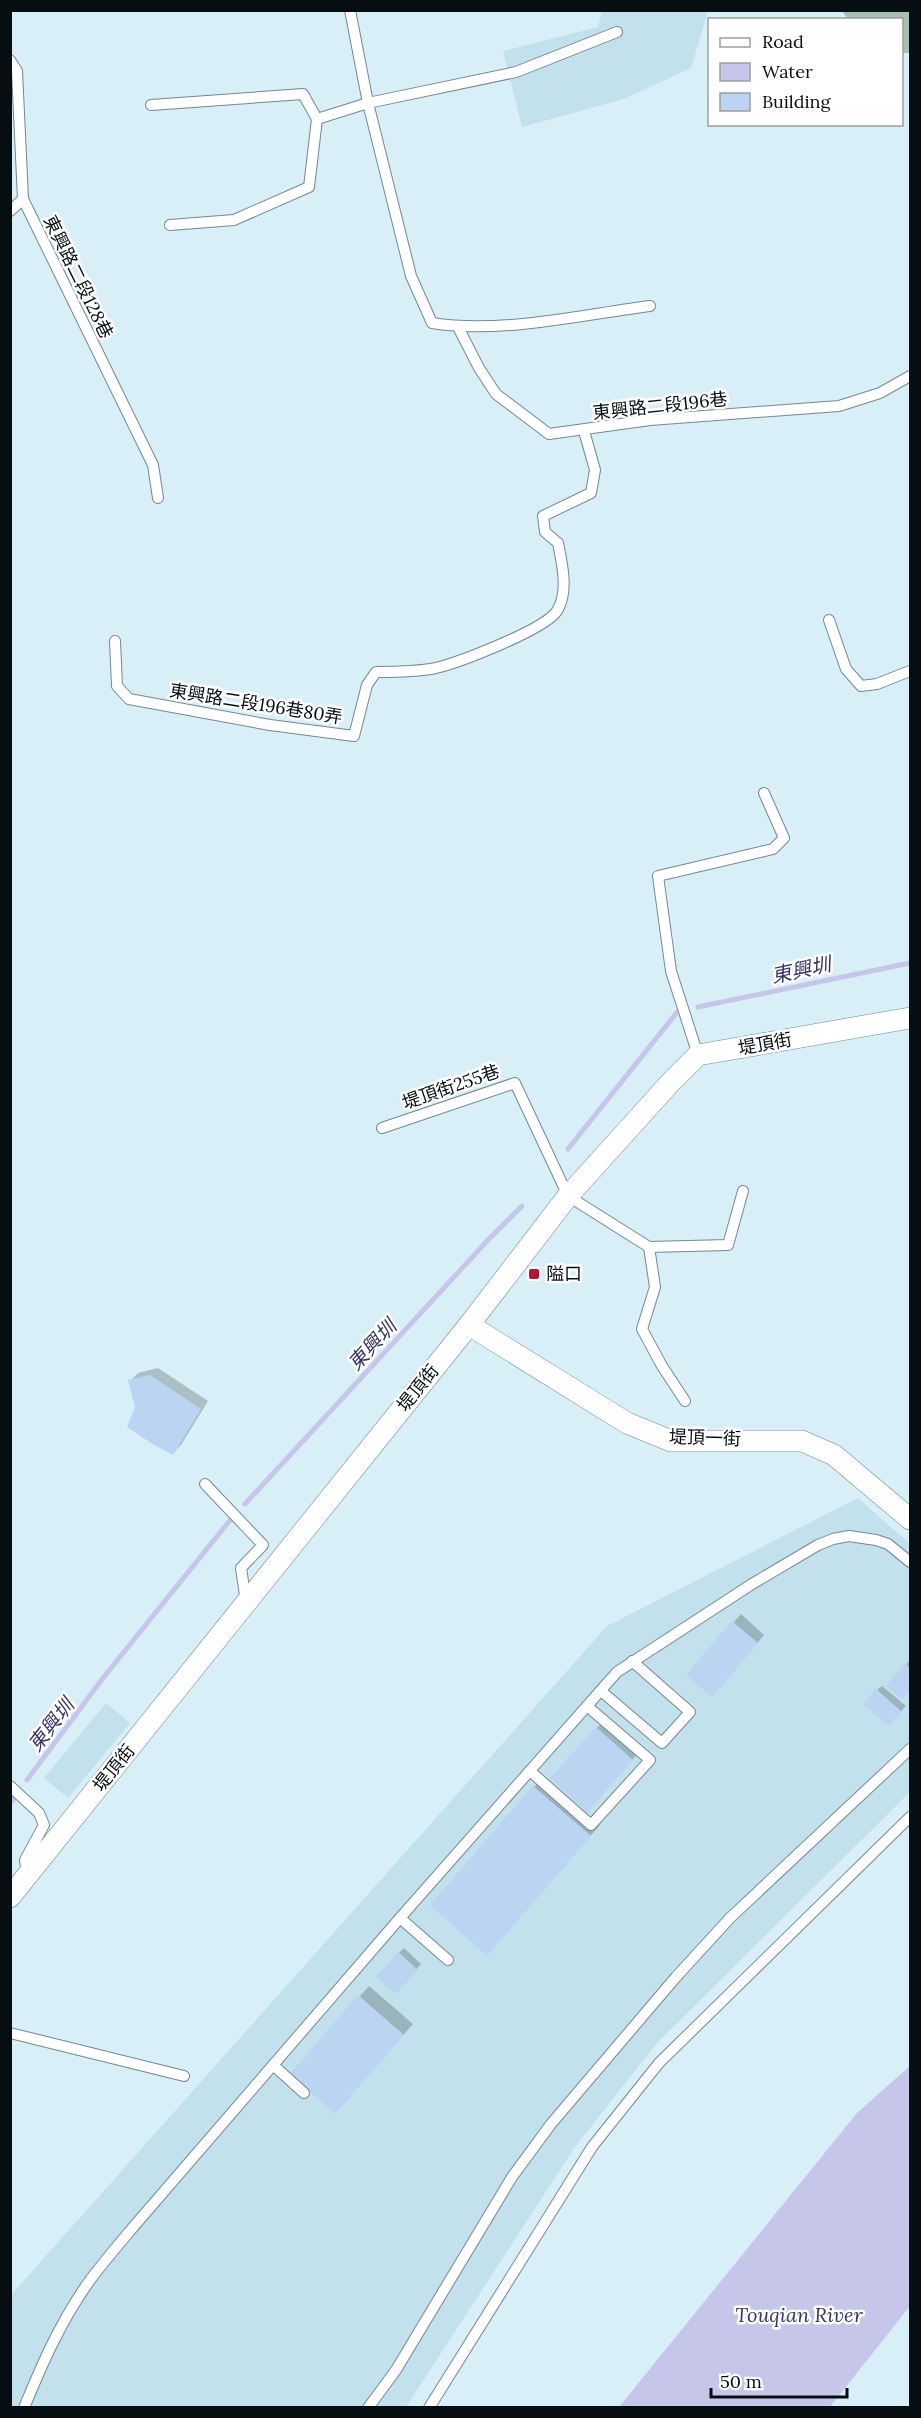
<svg xmlns="http://www.w3.org/2000/svg" width="921" height="2418" viewBox="0 0 921 2418" font-family="Lora,'Noto Sans TC',serif">
	<style>
		.built { fill: #c2e1ec }
		.green { fill: #a7bfb1 }
		.water { fill: #c5c6ea }
		.shadow { fill: #0003 }
		.lines { fill: none; stroke-linecap: round; stroke-linejoin: round }
		.stream { stroke: #c5c6ea; stroke-width: 5 }
		.building { fill: #bbd4f2 }
		.service-casing { stroke: #748890; stroke-width: 12 }
		.minor-casing { stroke: #748890; stroke-width: 22 }
		.service { stroke: #fff; stroke-width: 10 }
		.minor { stroke: #fff; stroke-width: 21 }
		.poi-dot { fill: #ad1836; stroke: #fff; stroke-width: 2 }
		.labels { text-anchor: middle; stroke-width: 5; stroke-linejoin: round; paint-order: stroke }
		.street-label { font-size: 18px; fill: #070e11; stroke: #fff }
		.poi-label { font-size: 18px; fill: #070e11; stroke: #fff; text-anchor: start }
		.water-label { font-size: 20px; font-style: italic; fill: #373563; stroke: #fff }
	</style>
	<rect width="100%" height="100%" fill="#d8eff7"/>
	<g class="built">
		<path d="M602,11H708L691,68L624,99L522,127L503,51L598,27Z"/>
		<path d="M858,1498L910,1544V1792L657,2043L575,2147L406,2407L11,2408V2295L607,1626Z"/>
		<path d="M106,1703L130,1723L68,1798L44,1778Z"/>
	</g>
	<path class="green" d="M842,11H910V53H902V20L848,19Z"/>
	<path class="water" d="M910,2066V2306L830,2407H619L857,2113Z"/>
	<g class="shadow">
		<path d="M158,1368L208,1401L181,1445L173,1453L130,1381L138,1373Z"/>
		<path d="M741,1614L764,1635L719,1688L688,1675Z"/>
		<path d="M910,1660V1689L902,1698L888,1686Z"/>
		<path d="M882,1686L906,1706L894,1719L877,1690Z"/>
		<path d="M604,1721L639,1752L595,1802L597,1728Z"/>
		<path d="M545,1777L600,1825L497,1943L534,1787Z"/>
		<path d="M404,1948L421,1964L401,1988L399,1953Z"/>
		<path d="M369,1986L413,2024L345,2101L292,2073Z"/>
	</g>
	<g class="lines">
		<g class="stream">
			<path d="M698,1007L910,963"/>
			<path d="M568,1149L678,1011"/>
			<path d="M245,1504L488,1240L522,1206"/>
			<path d="M27,1780L103,1678L231,1519"/>
			<path d="M10,1803L14,1799"/>
		</g>
	</g>
	<g class="building">
		<path d="M150,1375L201,1409L173,1455L154,1445L127,1427L135,1407L128,1380Z"/>
		<path d="M732,1621L758,1643L712,1697L686,1675Z"/>
		<path d="M905,1663L910,1668V1690L903,1700L886,1686Z"/>
		<path d="M876,1689L902,1712L889,1726L863,1704Z"/>
		<path d="M596,1727L633,1760L587,1812L550,1778Z"/>
		<path d="M533,1786L591,1836L487,1956L430,1905Z"/>
		<path d="M398,1952L418,1970L396,1994L376,1977Z"/>
		<path d="M358,1995L404,2035L335,2114L290,2074Z"/>
	</g>
	<g class="lines">
		<defs>
			<g id="service">
				<path d="M350,10L368,103L411,276L432,323C501,334 580,315 650,306"/>
				<path d="M10,60L17,71L23,199L153,465L158,498"/>
				<path d="M151,105L303,94L317,119L368,103L516,72L617,32"/>
				<path d="M10,211L23,199"/>
				<path d="M170,225L234,220L309,187L317,119"/>
				<path d="M458,327L479,368L496,394L549,434L650,420L839,406L880,393L910,376"/>
				<path d="M829,620L846,669L861,686L877,684L910,671"/>
				<path d="M115,641L117,686L129,699L270,725L354,736L367,685L376,672C396,672 416,672 436,668C460,662 544,630 557,611C569,592 562,563 558,543L545,532L543,516L591,493L595,470L584,431"/>
				<path d="M698,1055L671,971L658,876L773,849L784,838L764,793"/>
				<path d="M382,1128L515,1083L568,1196L649,1247L655,1287L642,1329L662,1366L685,1401"/>
				<path d="M649,1247L728,1245L743,1191"/>
				<path d="M205,1484L263,1545L241,1568L246,1602"/>
				<path d="M601,1691L662,1743L690,1712L632,1661"/>
				<path d="M530,1771L591,1825L650,1760L587,1706"/>
				<path d="M10,1786L39,1813L44,1825L25,1860L27,1874"/>
				<path d="M400,1918L448,1960"/>
				<path d="M10,2033L184,2076"/>
				<path d="M273,2065L304,2093"/>
				<path d="M24,2408C42,2364 61,2321 88,2283C101,2265 115,2249 129,2232L400,1918L617,1672L752,1584L818,1545L833,1539L849,1536L876,1540L888,1544L910,1562"/>
				<path d="M368,2408L396,2370L512,2177L551,2124L676,1977L730,1918L910,1749"/>
				<path d="M429,2408L592,2147L659,2063L910,1817"/>
			</g>
			<g id="minor">
				<path d="M469,1325L627,1423L671,1441H802L834,1455L910,1519"/>
				<path d="M10,1897L469,1325L568,1196L670,1083L698,1055L910,1018"/>
			</g>
		</defs>
		<use href="#service" class="service-casing"/>
		<use href="#minor" class="minor-casing"/>
		<use href="#service" class="service"/>
		<use href="#minor" class="minor"/>
	</g>
	<rect class="poi-dot" x="528" y="1268" width="12" height="12" rx="3"/>
	<g class="labels">
		<g class="street-label">
			<text transform="translate(78 277) rotate(64)" y="6">東興路二段128巷</text>
			<text transform="translate(660 406) rotate(-6)" y="6">東興路二段196巷</text>
			<text transform="translate(256 704) rotate(9)" y="6">東興路二段196巷80弄</text>
			<text transform="translate(765 1044) rotate(-10)" y="6">堤頂街</text>
			<text transform="translate(451 1087) rotate(-19)" y="6">堤頂街255巷</text>
			<text transform="translate(418 1388) rotate(-51)" y="6">堤頂街</text>
			<text transform="translate(705 1438) rotate(2)" y="6">堤頂一街</text>
			<text transform="translate(114 1768) rotate(-51)" y="6">堤頂街</text>
		</g>
		<g class="poi-label">
			<text x="546" y="1280">隘口</text>
		</g>
		<g class="water-label">
			<text transform="translate(801 970) rotate(-12)" y="7">東興圳</text>
			<text transform="translate(372 1345) rotate(-47)" y="7">東興圳</text>
			<text transform="translate(51 1725) rotate(-52)" y="7">東興圳</text>
			<text x="799" y="2322">Touqian River</text>
		</g>
	</g>
	<rect width="921" height="2418" fill="none" stroke="#070e11" stroke-width="24"/>
	<rect x="708" y="18" width="195" height="108" fill="#ffffff" stroke="#9c9fa0" stroke-width="1.5"/>
	<rect x="720" y="38" width="30" height="9" fill="#ffffff" stroke="#9c9fa0" stroke-width="1.5"/>
	<text x="762" y="48" font-size="18" fill="#070e11">Road</text>
	<rect x="720" y="63" width="30" height="18" fill="#c5c6ea" stroke="#9c9fa0" stroke-width="1.5"/>
	<text x="762" y="78" font-size="18" fill="#070e11">Water</text>
	<rect x="720" y="93" width="30" height="18" fill="#bbd4f2" stroke="#9c9fa0" stroke-width="1.5"/>
	<text x="762" y="108" font-size="18" fill="#070e11">Building</text>
	<path d="M711 2388v9h136v-9" fill="none" stroke="#070e11" stroke-width="3"/>
	<text x="720" y="2388" font-size="18" fill="#070e11" stroke="#ffffff" stroke-width="4.5" paint-order="stroke">50 m</text>
</svg>
